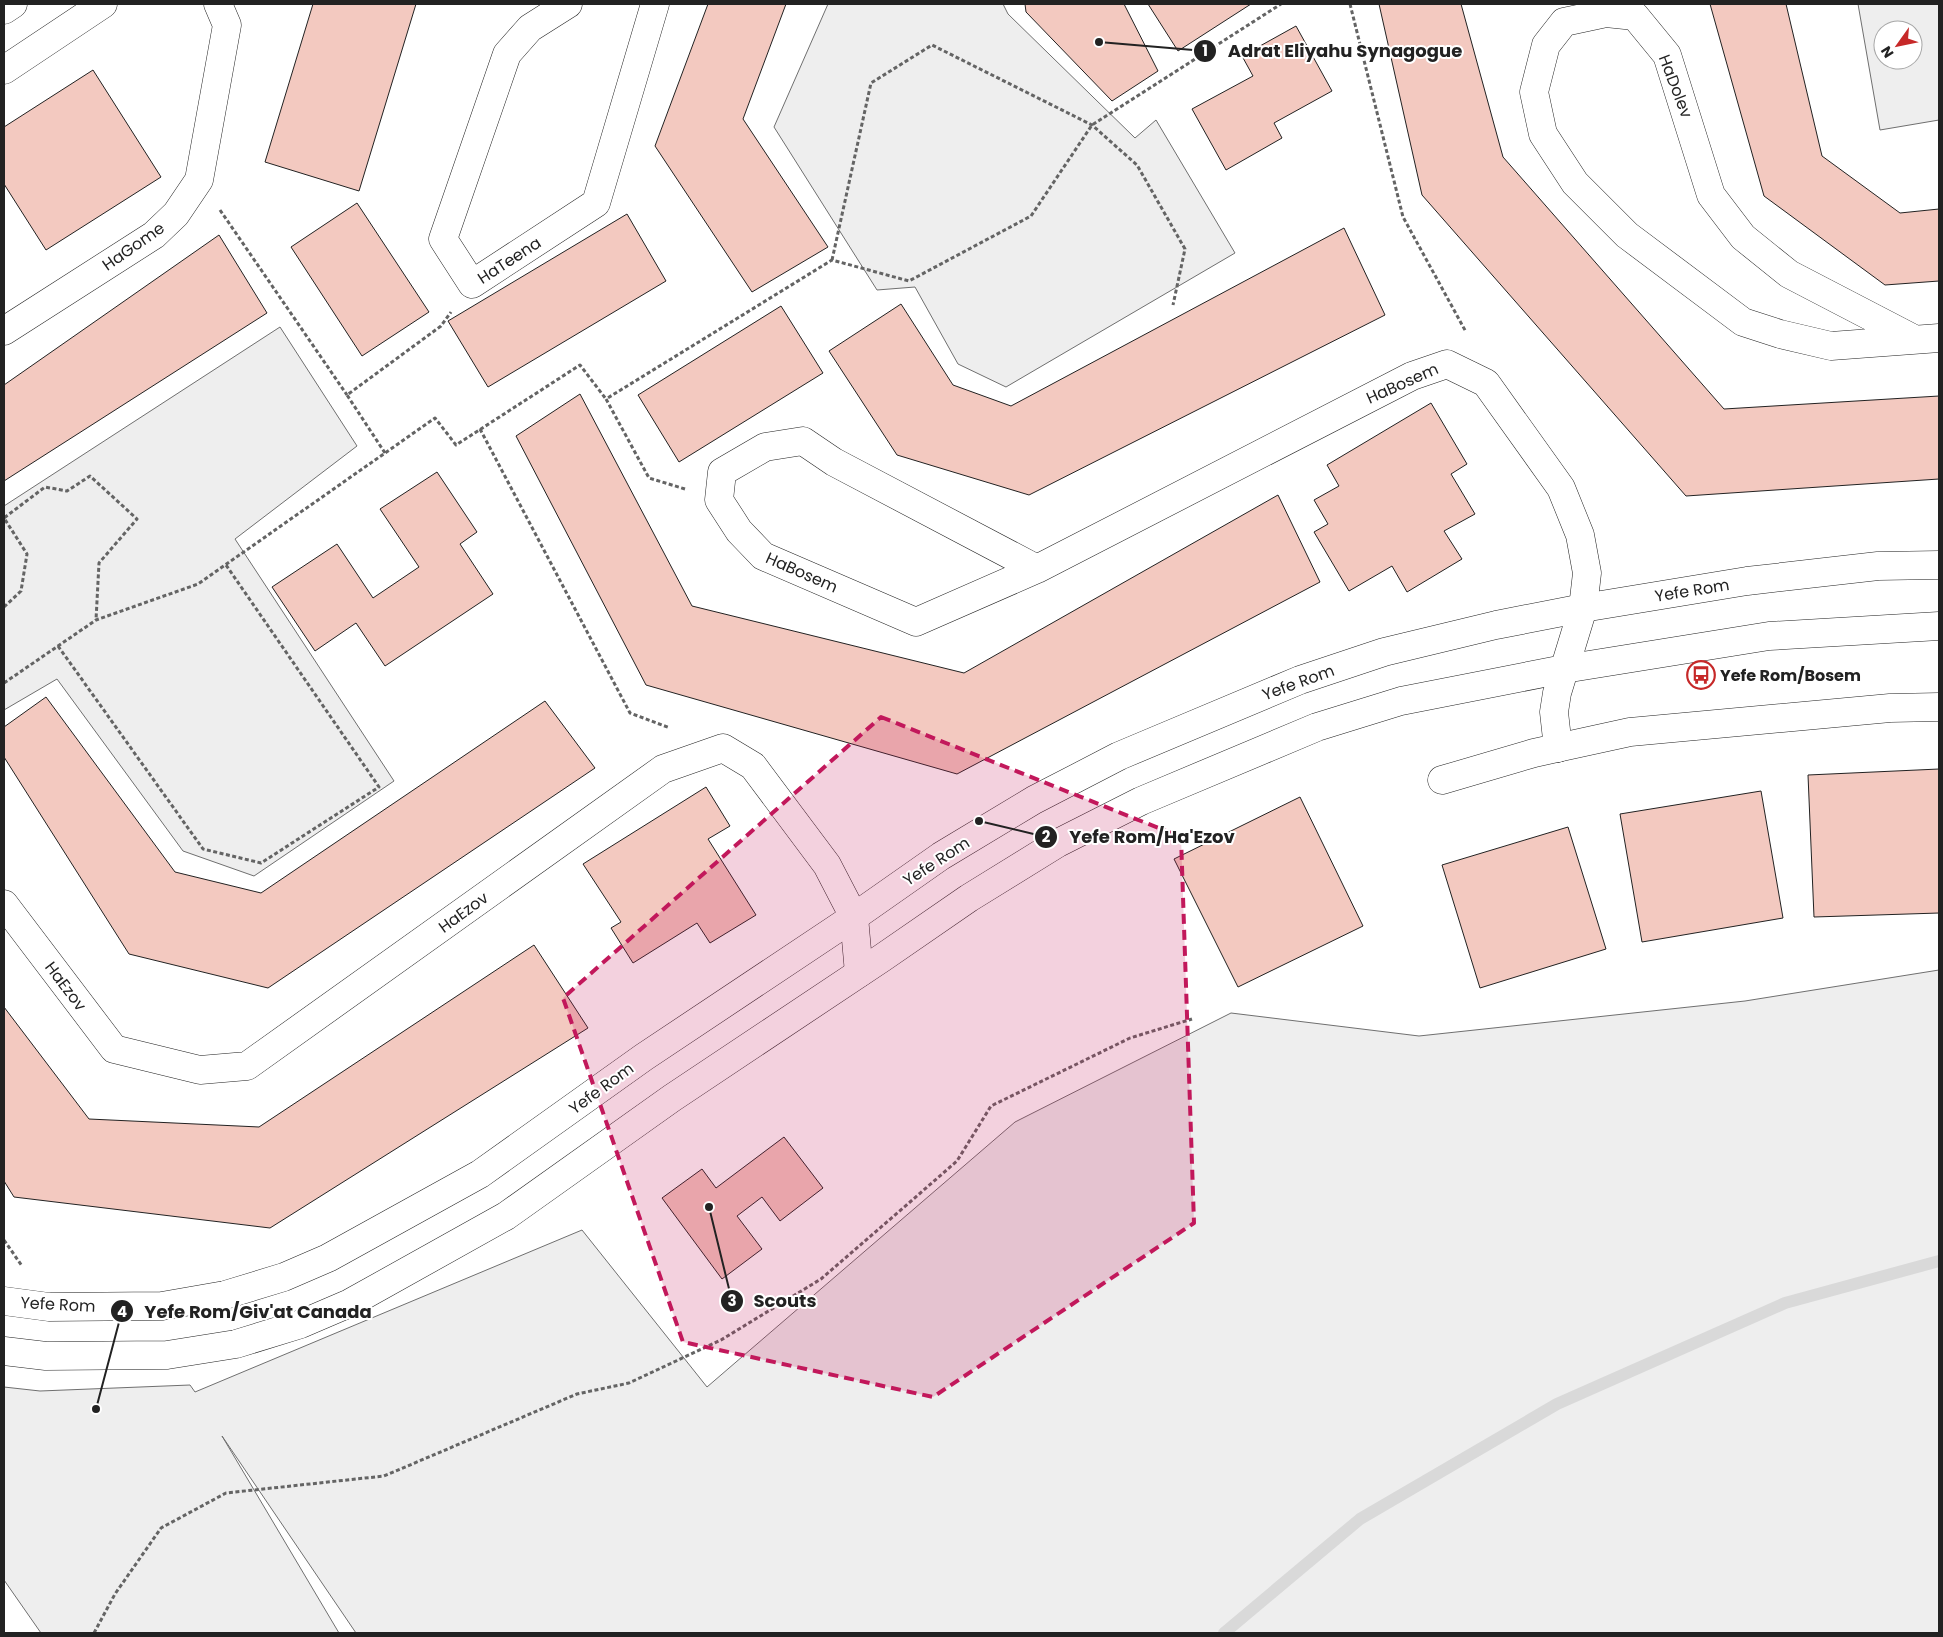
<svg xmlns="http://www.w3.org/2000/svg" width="1943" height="1637" viewBox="0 0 1943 1637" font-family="Poppins,sans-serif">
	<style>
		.green { fill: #eee; stroke: #6f6f6f; fill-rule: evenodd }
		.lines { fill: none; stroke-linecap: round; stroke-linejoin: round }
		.stream { stroke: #d9d9d9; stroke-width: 12 }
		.building { fill: #f3c9c0; stroke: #222 }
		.minor-casing { stroke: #222; stroke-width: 29 }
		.path { stroke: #646464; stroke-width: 3; stroke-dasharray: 4 2.5; stroke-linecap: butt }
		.minor { stroke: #fff; stroke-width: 28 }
		.marked { fill: #c2185b; fill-opacity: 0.2; stroke: #c2185b; stroke-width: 4; stroke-dasharray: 10 6; stroke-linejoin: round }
		.labels { text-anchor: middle; stroke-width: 4; stroke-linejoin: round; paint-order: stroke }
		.street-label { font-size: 16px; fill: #222; stroke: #fff }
		.poi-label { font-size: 16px; font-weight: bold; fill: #222; stroke: #fff; text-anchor: start }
		.leader { fill: none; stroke: #222; stroke-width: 2 }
		.callout-dot { fill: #222; stroke: #fff; stroke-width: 2 }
		.mark-label { font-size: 15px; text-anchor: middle; font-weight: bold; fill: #fff }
		.callout-label { font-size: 18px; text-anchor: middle; font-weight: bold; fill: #222; stroke: #fff; stroke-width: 4; stroke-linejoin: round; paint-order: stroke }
	</style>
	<rect width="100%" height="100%" fill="#fff"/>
	<g class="green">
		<path d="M828,4H1003L1008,14L1135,138L1156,120L1235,253L1006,387L958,364L915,287L877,290L774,127Z"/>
		<path d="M1858,4H1939V120L1880,130ZM1883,30H1913V60H1883Z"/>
		<path d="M280,327L357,446L235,539L394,781L254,876L183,851L57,679L4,710V506Z"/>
		<path d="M1939,970V1633H356L222,1436L339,1633H41L4,1580V1387L40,1391L190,1385L195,1392L582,1230L707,1387L1015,1122L1231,1013L1419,1036L1745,1001Z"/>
	</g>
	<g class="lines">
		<path class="stream" d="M1224,1633L1360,1519L1557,1404L1785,1303L1939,1261"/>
	</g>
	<g class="building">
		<path d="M313,4H416L359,191L265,162Z"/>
		<path d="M708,4H786L743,119L828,247L752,292L655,146Z"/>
		<path d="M1025,4H1124L1158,71L1112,101L1026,12Z"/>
		<path d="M1148,4H1251L1178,51Z"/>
		<path d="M1379,4H1461L1503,157L1724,409L1939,396V479L1686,496L1422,195Z"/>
		<path d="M1710,4H1786L1822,156L1900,213L1939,209V281L1885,285L1764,196Z"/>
		<path d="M1296,26L1332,91L1274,123L1282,138L1226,170L1192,109L1253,76L1242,56Z"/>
		<path d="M93,70L161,177L46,250L4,184V127Z"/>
		<path d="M357,203L429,312L362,356L291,247Z"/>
		<path d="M627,214L666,281L488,387L448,321Z"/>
		<path d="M1344,228L1385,315L1029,495L897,455L829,351L901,304L953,385L1011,406Z"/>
		<path d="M219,235L267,313L4,481V385Z"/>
		<path d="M781,306L823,373L679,462L638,395Z"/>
		<path d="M580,394L692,606L964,673L1278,495L1320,582L957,774L646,685L516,436Z"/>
		<path d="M1431,403L1467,464L1451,474L1475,514L1444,531L1462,559L1407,592L1392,566L1349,591L1314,532L1328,524L1314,500L1339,486L1327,465Z"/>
		<path d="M437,472L477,532L460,544L493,594L385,666L356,623L315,651L272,587L337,544L373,598L419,567L380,509Z"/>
		<path d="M46,697L175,872L261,893L545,701L595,768L268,988L129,954L4,757V727Z"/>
		<path d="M1939,769V913L1814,917L1808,775Z"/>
		<path d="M706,787L730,826L708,839L756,915L710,943L697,923L633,963L611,928L621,922L583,864Z"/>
		<path d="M1761,791L1783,918L1642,942L1620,814Z"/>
		<path d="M1300,797L1363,926L1238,987L1174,859Z"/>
		<path d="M1568,827L1606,949L1480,988L1442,865Z"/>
		<path d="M534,945L588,1028L270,1228L14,1197L4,1181V1007L89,1119L259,1127Z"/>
		<path d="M784,1137L823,1188L780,1221L762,1197L737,1216L762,1249L722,1279L662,1198L702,1169L716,1188Z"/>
	</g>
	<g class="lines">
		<defs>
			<g id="minor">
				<path d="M568,4L530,28L507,54L443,239L472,284L596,203L655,4"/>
				<path d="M4,10L13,4"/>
				<path d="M4,70L103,4"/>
				<path d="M4,331L154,235L176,214L199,180L227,25L218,4"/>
				<path d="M1914,339L1789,274L1743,237L1711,195L1667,55L1635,16L1606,13L1564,22L1546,45L1534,92L1543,134L1575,183L1627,235L1743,322L1780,334L1831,346L1939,338"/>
				<path d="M1037,569L834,462L803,441L765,447L722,472L719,500L739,531L763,556L916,622L1037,569L1412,376L1447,364L1486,383L1561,488L1580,535L1587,573L1583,608L1557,693L1554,712L1558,748"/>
				<path d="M1442,780L1534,753L1630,732L1890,708L1939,707"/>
				<path d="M4,904L114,1049L200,1070L247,1066L663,769L723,748L753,766L827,865L854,917L859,973"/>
				<path d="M4,1301L49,1307L162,1306L225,1295L284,1277L328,1258L480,1174L644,1057L854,917L941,856L1034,800L1119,756L1300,680L1384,652L1496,625L1583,608L1747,581L1878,566L1939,565"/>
				<path d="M4,1351L46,1356L167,1355L236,1344L301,1324L350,1303L506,1216L672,1098L882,958L969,898L1058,843L1141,801L1317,727L1401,701L1564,669L1769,636L1939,626"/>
			</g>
		</defs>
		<use href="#minor" class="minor-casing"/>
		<g class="path">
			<path d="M1350,4L1403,217L1466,332"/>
			<path d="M220,210L347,395"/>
			<path d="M832,260L871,83L932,45L1092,125L1137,165L1185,249L1173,305"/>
			<path d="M480,429L630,713L670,728"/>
			<path d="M385,453L347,395L441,326L451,312"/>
			<path d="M685,489L649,478L606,399L832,260L909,281L1031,216L1092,125L1281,4"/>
			<path d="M4,607L21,591L27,554L4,518L45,487L67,491L90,476L137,519L99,563L96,620"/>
			<path d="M58,646L203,849L261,863L379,787L226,565"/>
			<path d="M4,683L96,620L198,584L435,418L456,445L580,365L606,399"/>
			<path d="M4,1240L22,1266"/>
			<path d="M94,1633L115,1594L161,1528L226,1493L384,1476L577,1394L629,1383L721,1340L821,1279L910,1202L957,1161L991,1106L1130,1038L1192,1019"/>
		</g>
		<use href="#minor" class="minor"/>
	</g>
	<path class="marked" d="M881,717L1181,837L1194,1223L933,1397L683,1342L563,998Z"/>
	<defs>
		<symbol id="bus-ring" viewBox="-11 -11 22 22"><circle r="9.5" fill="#fff" stroke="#c62828" stroke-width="1.5"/><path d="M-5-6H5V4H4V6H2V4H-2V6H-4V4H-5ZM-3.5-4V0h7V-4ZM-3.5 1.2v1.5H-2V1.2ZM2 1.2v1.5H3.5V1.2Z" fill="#c62828"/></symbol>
	</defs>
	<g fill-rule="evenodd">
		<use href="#bus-ring" x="1685" y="659" width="32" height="32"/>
	</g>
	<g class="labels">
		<g class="street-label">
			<text transform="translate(1676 86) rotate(69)" y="6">HaDolev</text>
			<text transform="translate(133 246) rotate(-35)" y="6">HaGome</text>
			<text transform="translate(509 260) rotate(-33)" y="6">HaTeena</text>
			<text transform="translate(1402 383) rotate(-24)" y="6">HaBosem</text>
			<text transform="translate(802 572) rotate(24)" y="6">HaBosem</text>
			<text transform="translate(1692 590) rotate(-9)" y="6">Yefe Rom</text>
			<text transform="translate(1298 682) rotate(-20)" y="6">Yefe Rom</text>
			<text transform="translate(936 861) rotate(-33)" y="6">Yefe Rom</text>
			<text transform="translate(463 912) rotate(-36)" y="6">HaEzov</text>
			<text transform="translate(66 986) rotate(53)" y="6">HaEzov</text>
			<text transform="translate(601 1088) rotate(-36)" y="6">Yefe Rom</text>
			<text transform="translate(58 1304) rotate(3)" y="6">Yefe Rom</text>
		</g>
		<g class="poi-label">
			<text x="1720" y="681">Yefe Rom/Bosem</text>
		</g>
	</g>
	<path class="leader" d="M1099 42L1205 51M979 821L1046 837M709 1207L732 1301M96 1409L122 1311"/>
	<g class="callout-dot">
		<circle cx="1099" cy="42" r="5"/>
		<circle cx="979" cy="821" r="5"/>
		<circle cx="709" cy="1207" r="5"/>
		<circle cx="96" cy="1409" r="5"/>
		<circle cx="1205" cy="51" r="12"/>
		<circle cx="1046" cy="837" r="12"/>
		<circle cx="732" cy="1301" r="12"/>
		<circle cx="122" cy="1311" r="12"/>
	</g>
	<g class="mark-label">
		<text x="1205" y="56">1</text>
		<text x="1046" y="842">2</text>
		<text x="732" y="1306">3</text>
		<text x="122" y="1317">4</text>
	</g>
	<g class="callout-label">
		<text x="1345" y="57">Adrat Eliyahu Synagogue</text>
		<text x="1152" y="843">Yefe Rom/Ha'Ezov</text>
		<text x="785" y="1307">Scouts</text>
		<text x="258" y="1318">Yefe Rom/Giv'at Canada</text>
	</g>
	<rect width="1943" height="1637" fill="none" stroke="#222222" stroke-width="10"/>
	<g transform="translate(1898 45) rotate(237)"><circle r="24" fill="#ffffff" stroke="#a7a7a7"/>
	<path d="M0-4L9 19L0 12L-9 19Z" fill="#c62828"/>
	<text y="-8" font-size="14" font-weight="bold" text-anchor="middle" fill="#222222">N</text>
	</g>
</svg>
